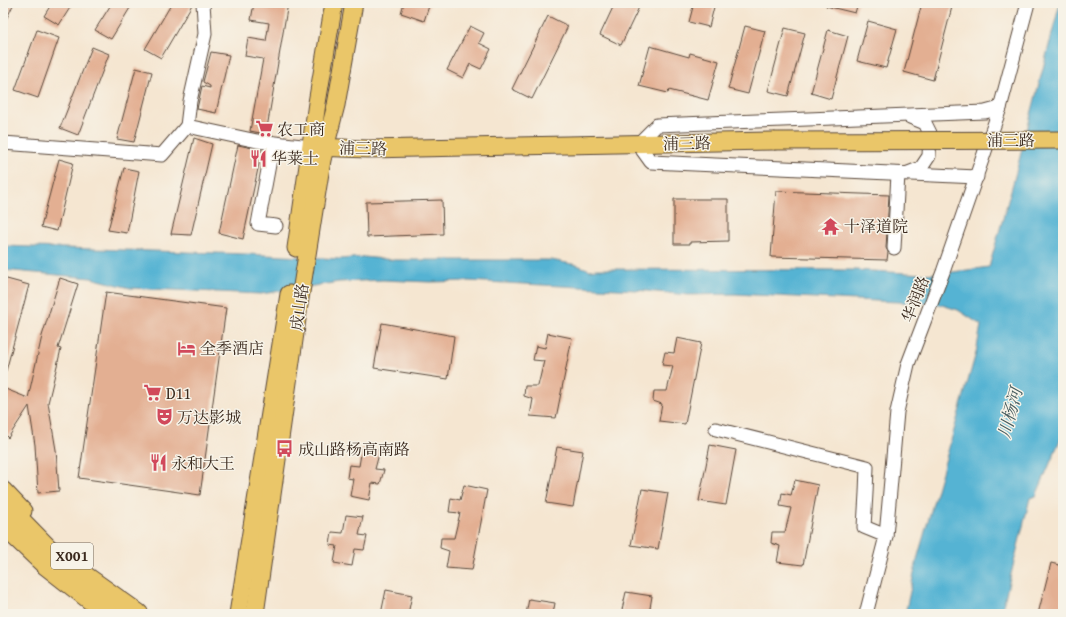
<svg xmlns="http://www.w3.org/2000/svg" width="1066" height="617" viewBox="0 0 1066 617" font-family="'Gentium Book Plus','Noto Serif SC',serif">
	<style>
		.water { fill: #55b3d3; stroke: #486e78 }
		.building { fill: #e3af92 }
		.lines { fill: none; stroke-linecap: round; stroke-linejoin: round }
		.minor-casing { stroke: #574639; stroke-width: 15 }
		.major-casing { stroke: #574639; stroke-width: 19 }
		.highway-casing { stroke: #574639; stroke-width: 22 }
		.minor { stroke: #fff; stroke-width: 13 }
		.major { stroke: #eac669; stroke-width: 17 }
		.highway { stroke: #eac669; stroke-width: 20 }
		.major-bridge-casing { stroke: #574639; stroke-width: 19; stroke-linecap: butt }
		.major-bridge { stroke: #eac669; stroke-width: 17 }
		.labels { text-anchor: middle; stroke-width: 3; stroke-linejoin: round; paint-order: stroke }
		.shield { fill: #f7f3e8; stroke: #73665b; stroke-width: 1 }
		.shield-label { font-size: 15px; font-weight: bold; fill: #3b2a1e }
		.poi-label { font-size: 16px; fill: #3b2a1e; stroke: #f7f3e8; text-anchor: start }
		.street-label { font-size: 16px; fill: #3b2a1e; stroke: #f7f3e8 }
		.water-label { font-size: 17px; font-style: italic; fill: #445a5d; stroke: #f7f3e8 }
	</style>
	<rect width="100%" height="100%" fill="#f7f3e8"/>
	<filter id="ink" filterUnits="userSpaceOnUse"><feTurbulence type="fractalNoise" baseFrequency=".025" numOctaves="2"/><feDisplacementMap in="SourceGraphic" scale="8" xChannelSelector="R" yChannelSelector="G"/><feConvolveMatrix kernelMatrix="1 2 1 2 8 2 1 2 1" color-interpolation-filters="sRGB"/></filter>
	<filter id="wash" filterUnits="userSpaceOnUse"><feTurbulence type="fractalNoise" baseFrequency=".012" numOctaves="4" result="noise"/><feDisplacementMap in="SourceGraphic" scale="16" xChannelSelector="R" yChannelSelector="G"/><feGaussianBlur stdDeviation="0.9" result="paint"/><feColorMatrix in="noise" values="0 0 0 0 0 0 0 0 0 0 0 0 0 0 0 0 0 1.4 0 .05"/><feComposite in="paint" operator="in"/></filter>
	<g filter="url(#wash)">
		<rect width="100%" height="100%" fill="#f5e6d1"/>
		<path class="water" d="M1060,3H1063V357L1057,381L1063,393V433L1036,496L1030,498L1001,614H905L918,556L976,353L981,325L958,310L942,305L918,303L735,294L688,295L636,290L468,281L430,282L383,280L339,282L261,294L130,288L91,278L3,270V246L246,254L340,259L364,257L395,260H551L577,265L590,270L596,269L855,270L924,274L953,272L989,267L1014,180Z"/>
		<g id="blocks">
			<g class="building">
				<path d="M3,3H14L3,26Z"/>
				<path d="M52,3H73L59,25L44,16Z"/>
				<path d="M112,3H133L111,39L95,30Z"/>
				<path d="M172,3H193L161,58L145,49Z"/>
				<path d="M254,3H288L266,134L250,131L263,59L245,56L248,38L266,41L269,23L251,20Z"/>
				<path d="M404,3H430L424,21L401,13Z"/>
				<path d="M615,3H641L621,45L600,35Z"/>
				<path d="M694,3H715L709,27L689,22Z"/>
				<path d="M826,3H858L855,13L826,6Z"/>
				<path d="M922,3H953L933,80L904,72Z"/>
				<path d="M548,16L568,26L532,99L512,89Z"/>
				<path d="M868,21L897,29L886,68L857,61Z"/>
				<path d="M470,26L484,33L479,43L491,49L481,69L470,64L463,78L447,70Z"/>
				<path d="M745,26L765,31L748,94L728,89Z"/>
				<path d="M785,28L805,33L788,96L768,91Z"/>
				<path d="M37,30L59,38L38,98L15,90Z"/>
				<path d="M828,30L848,36L831,99L811,93Z"/>
				<path d="M650,46L689,57L690,53L719,61L708,100L669,90L668,93L639,86Z"/>
				<path d="M92,47L109,54L78,135L60,128Z"/>
				<path d="M211,52L229,55L216,113L197,109L202,86L210,88V86L203,82Z"/>
				<path d="M136,68L152,72L134,142L117,139Z"/>
				<path d="M194,138L212,144L191,235L171,234Z"/>
				<path d="M238,145L262,150L243,239L219,233Z"/>
				<path d="M59,159L73,163L57,231L41,227Z"/>
				<path d="M124,168L139,171L127,233L108,230Z"/>
				<path d="M776,191L889,195L886,248L888,252L887,260L771,257Z"/>
				<path d="M674,199H728V241L690,242V244H674Z"/>
				<path d="M442,200L443,234L367,237L366,202Z"/>
				<path d="M3,278L29,285L6,371H3Z"/>
				<path d="M60,278L78,284L58,348L61,349L48,403L56,450L59,491L38,493L35,445L29,406L8,438L3,433V388L28,398L42,336Z"/>
				<path d="M106,292L226,308L200,495L79,478Z"/>
				<path d="M382,323L454,336L448,379L374,368Z"/>
				<path d="M548,333L572,338L556,418L530,416L533,399L524,396L525,386H538L544,361L533,360L536,346L545,348Z"/>
				<path d="M677,338L701,343L685,424L659,421L662,404L653,401L654,391H667L673,366L662,365L665,352L674,353Z"/>
				<path d="M710,445L736,450L726,505L699,501Z"/>
				<path d="M557,447L583,451L573,507L546,503Z"/>
				<path d="M362,448L380,450L375,469L384,470L380,484L372,483L369,500L350,496L353,479L347,478L349,465L359,466Z"/>
				<path d="M795,480L818,485L803,565L777,562L780,546L771,543L772,532H785L791,508L780,506L782,493L791,495Z"/>
				<path d="M464,485L487,490L472,570L446,568L449,551L440,548L441,538H454L460,513L449,512L451,498L460,500Z"/>
				<path d="M642,489L668,493L658,549L631,545Z"/>
				<path d="M346,515L363,517L359,535L367,536L364,550L355,549L352,566L334,563L337,546L330,545L332,532L343,533Z"/>
				<path d="M1051,563L1063,566V614H1038Z"/>
				<path d="M386,590L412,595L408,614H381Z"/>
				<path d="M626,592L652,596L649,614H621Z"/>
				<path d="M529,599L555,603L553,614H526Z"/>
			</g>
		</g>
	</g>
	<g filter="url(#ink)">
		<use href="#blocks" fill-opacity="0" stroke="#574639" stroke-width="1"/>
		<g class="lines">
			<defs>
				<g id="minor">
					<path d="M203,3L205,34L190,101L187,126L257,141L311,147"/>
					<path d="M3,143L162,155L187,126"/>
					<path d="M273,143L258,224L276,226"/>
					<path d="M908,173L921,168L929,156L930,133L925,123L910,117"/>
					<path d="M977,177L651,162L638,144L657,125L985,112L1000,108"/>
					<path d="M894,248L898,174"/>
					<path d="M716,429L867,467L866,493L864,527L886,536"/>
					<path d="M866,614L886,536L897,412L908,364L943,272L1000,108L1028,3"/>
				</g>
				<g id="major">
					<path d="M315,147L368,149L774,141"/>
					<path d="M296,248L317,103L334,3"/>
					<path d="M3,490L23,511"/>
					<path d="M238,614L289,294"/>
					<path d="M255,614L299,305L322,160L336,105L354,3"/>
				</g>
				<g id="highway">
					<path d="M3,503L52,553L138,614"/>
					<path d="M3,524L45,564L109,614"/>
				</g>
			</defs>
			<use href="#minor" class="minor-casing"/>
			<use href="#major" class="major-casing"/>
			<use href="#highway" class="highway-casing"/>
			<use href="#minor" class="minor"/>
			<use href="#major" class="major"/>
			<use href="#highway" class="highway"/>
			<defs>
				<path id="major-bridge" d="M774,141L1063,140"/>
			</defs>
			<use href="#major-bridge" class="major-bridge-casing"/>
			<use href="#major-bridge" class="major-bridge"/>
		</g>
	</g>
	<defs>
		<symbol id="supermarket-bare" viewBox="-9 -9 18 18"><path d="M-6-5.5h2.5l.6 2H6L4.5 2H-2.5L-4.4-4H-6ZM-1.5 3.2a1.3 1.3 0 1 0 .1 0ZM3 3.2a1.3 1.3 0 1 0 .1 0Z" fill="#d1495b" stroke="#f7f3e8" stroke-width="2.5" paint-order="stroke"/></symbol>
		<symbol id="restaurant-bare" viewBox="-9 -9 18 18"><path d="M-5-6h1v4h1v-4h1v4h1v-4h1v5L-1.5 .5V6h-2V.5L-5-1ZM5-6V6H3V1.5H1.5Q1.5-4 5-6Z" fill="#d1495b" stroke="#f7f3e8" stroke-width="2.5" paint-order="stroke"/></symbol>
		<symbol id="temple-bare" viewBox="-9 -9 18 18"><path d="M0-6L5-2H3V0L6.5 2.5H4V6H1.5V3h-3V6H-4V2.5H-6.5L-3 0V-2H-5Z" fill="#d1495b" stroke="#f7f3e8" stroke-width="2.5" paint-order="stroke"/></symbol>
		<symbol id="hotel-bare" viewBox="-9 -9 18 18"><path d="M-6-4.5h1.5V1H6V5H4.5V3h-9V5H-6ZM-4 0a1.8 1.8 0 1 1 3.6 0ZM.5 0V-2.5h3Q6-2.5 6 0Z" fill="#d1495b" stroke="#f7f3e8" stroke-width="2.5" paint-order="stroke"/></symbol>
		<symbol id="theatre-bare" viewBox="-9 -9 18 18"><path d="M-5-5.5Q0-4 5-5.5V0Q5 5 0 6Q-5 5-5 0ZM-3.3-2.5H-1v1.5H-3.3ZM1-2.5H3.3v1.5H1ZM-2.8 1Q0 5.5 2.8 1Z" fill="#d1495b" stroke="#f7f3e8" stroke-width="2.5" paint-order="stroke"/></symbol>
		<symbol id="bus-bare" viewBox="-9 -9 18 18"><path d="M-5-6H5V4H4V6H2V4H-2V6H-4V4H-5ZM-3.5-4V0h7V-4ZM-3.5 1.2v1.5H-2V1.2ZM2 1.2v1.5H3.5V1.2Z" fill="#d1495b" stroke="#f7f3e8" stroke-width="2.5" paint-order="stroke"/></symbol>
	</defs>
	<g fill-rule="evenodd">
		<use href="#supermarket-bare" x="252" y="116" width="25" height="25"/>
		<use href="#restaurant-bare" x="246" y="146" width="25" height="25"/>
		<use href="#temple-bare" x="818" y="214" width="25" height="25"/>
		<use href="#hotel-bare" x="174" y="336" width="25" height="25"/>
		<use href="#supermarket-bare" x="140" y="380" width="25" height="25"/>
		<use href="#theatre-bare" x="152" y="404" width="25" height="25"/>
		<use href="#bus-bare" x="272" y="436" width="25" height="25"/>
		<use href="#restaurant-bare" x="146" y="450" width="25" height="25"/>
	</g>
	<g class="labels">
		<rect class="shield" x="51" y="543" width="42" height="26" rx="3"/>
		<g class="shield-label">
			<text x="72" y="561">X001</text>
		</g>
		<g class="poi-label">
			<text x="277" y="135">农工商</text>
			<text x="271" y="164">华莱士</text>
			<text x="844" y="232">十泽道院</text>
			<text x="200" y="354">全季酒店</text>
			<text x="166" y="399">D11</text>
			<text x="177" y="423">万达影城</text>
			<text x="298" y="455">成山路杨高南路</text>
			<text x="171" y="469">永和大王</text>
		</g>
		<g class="street-label">
			<text x="1011" y="146">浦三路</text>
			<text transform="translate(687 143) rotate(-1)" y="6">浦三路</text>
			<text transform="translate(363 148) rotate(1)" y="6">浦三路</text>
			<text transform="translate(915 299) rotate(-69)" y="6">华润路</text>
			<text transform="translate(299 307) rotate(-82)" y="6">成山路</text>
		</g>
		<g class="water-label">
			<text transform="translate(1010 413) rotate(-75)" y="6">川杨河</text>
		</g>
	</g>
	<rect width="1066" height="617" fill="none" stroke="#f7f3e8" stroke-width="16"/>
</svg>
